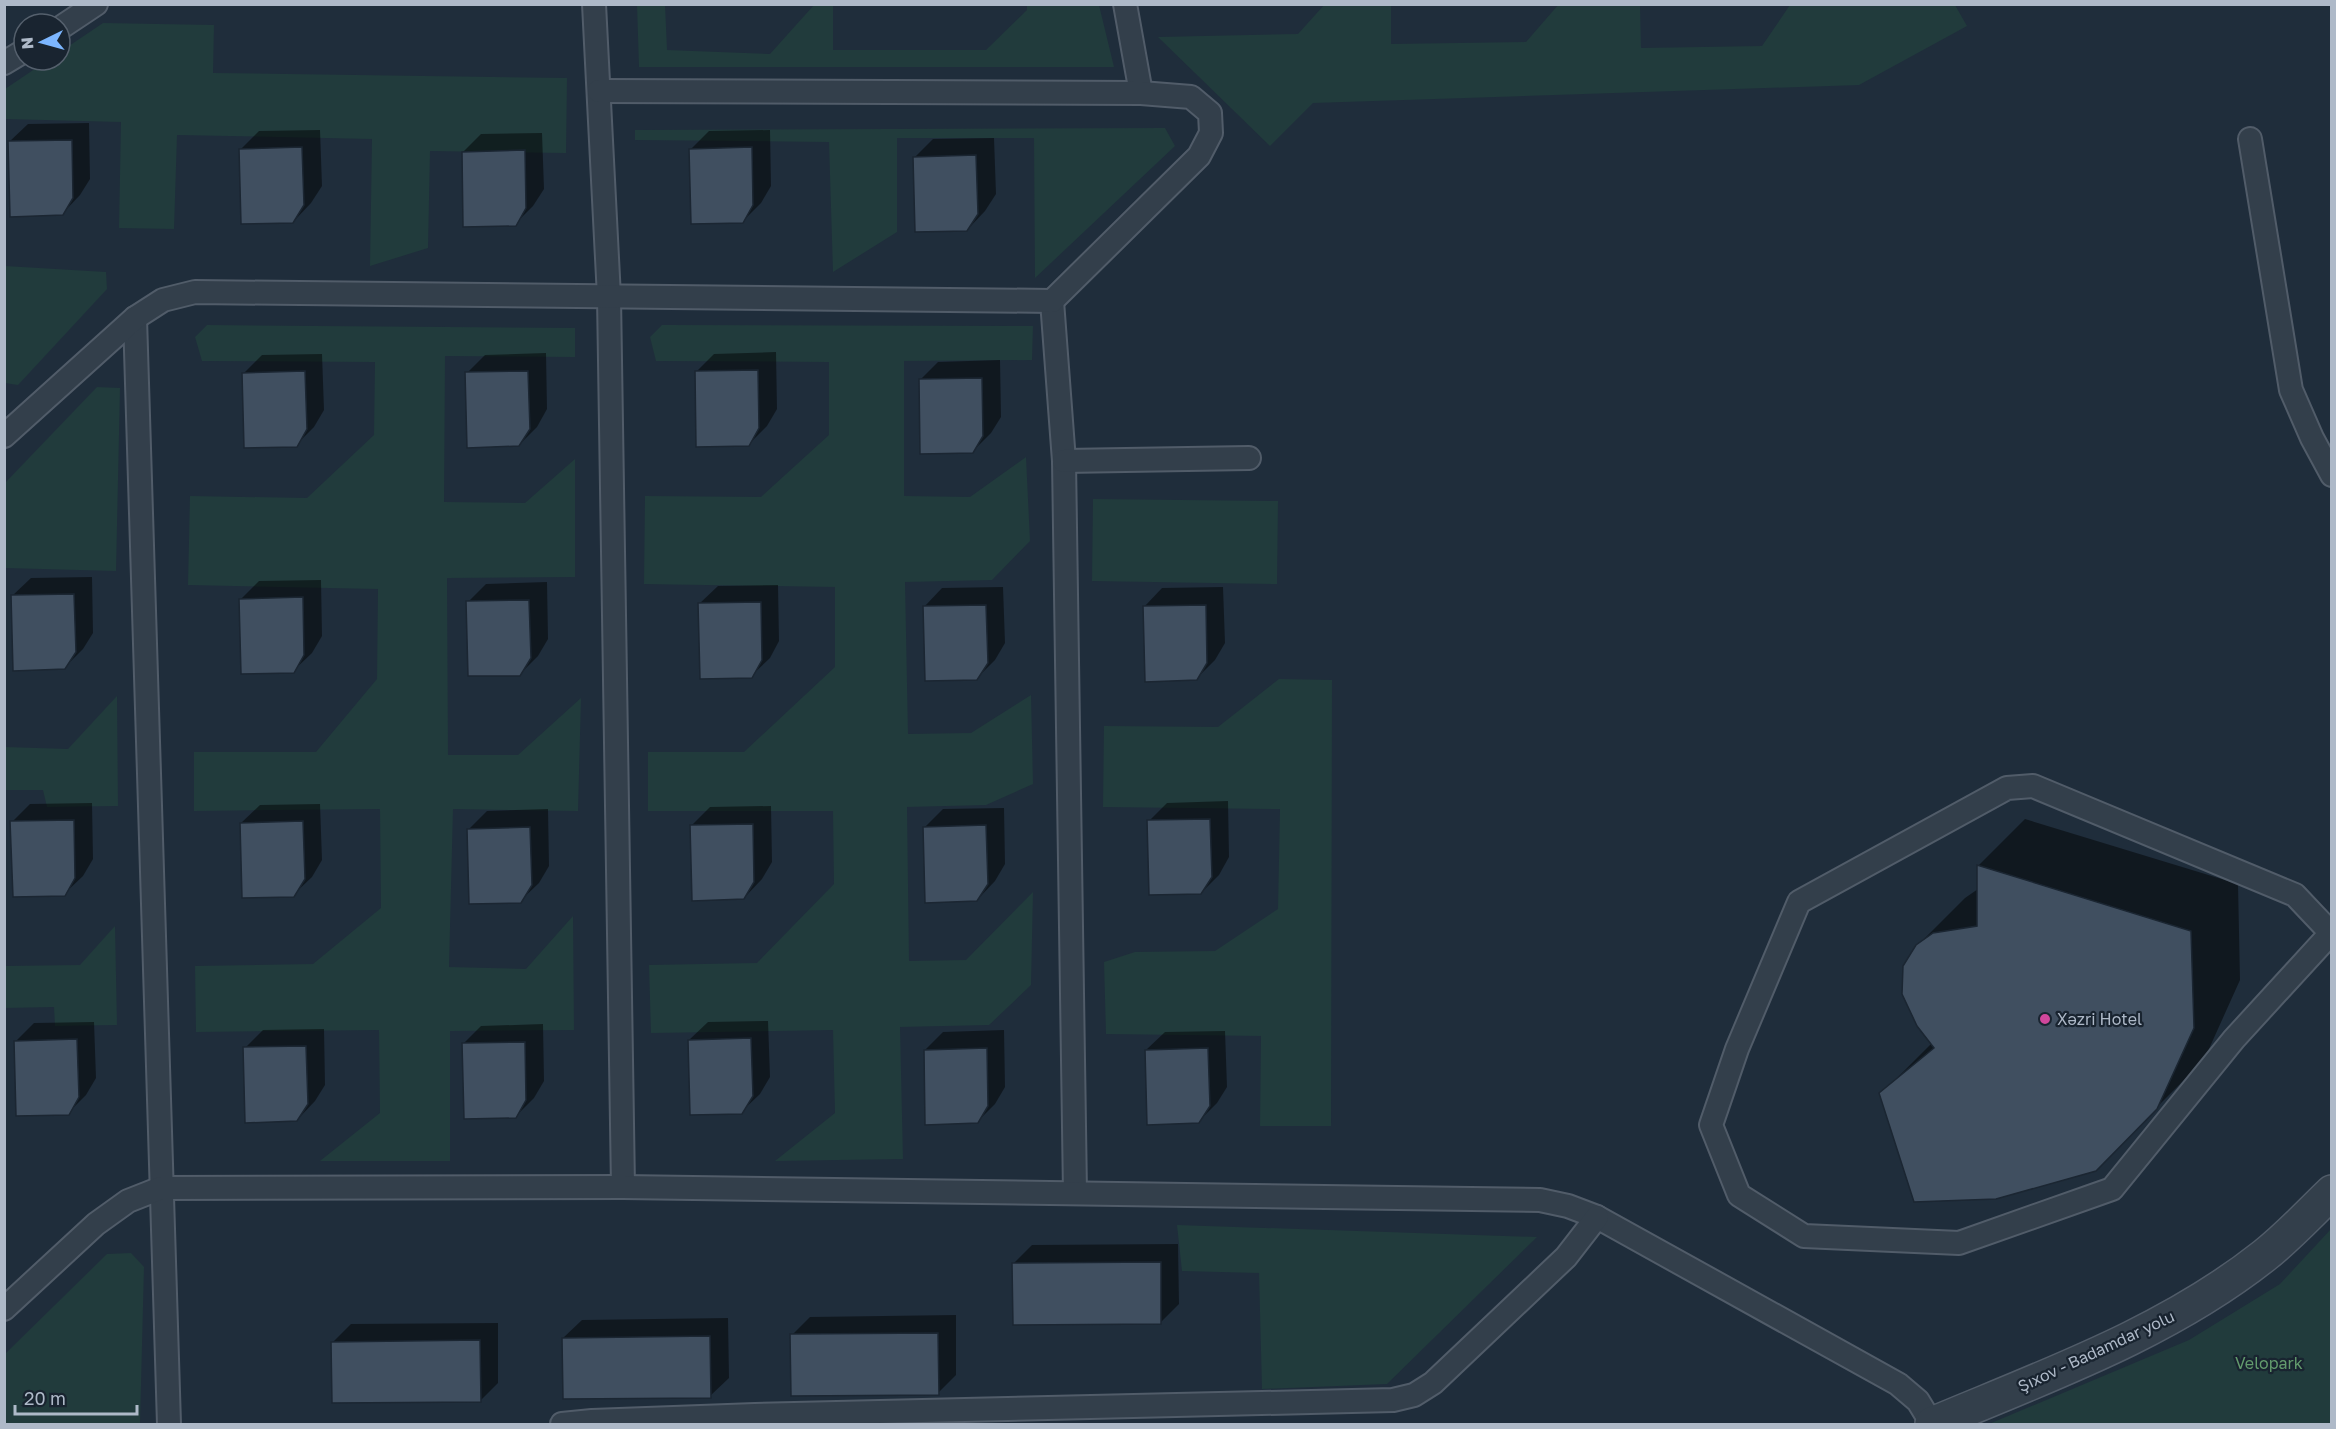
<svg xmlns="http://www.w3.org/2000/svg" width="2336" height="1429" viewBox="0 0 2336 1429" font-family="'Golos Text',sans-serif">
	<style>
		.green { fill: #213b3c }
		.shadow { fill: #0007 }
		.building { fill: #404f60; stroke: #1b2632; stroke-width: 1.5 }
		.lines { fill: none; stroke-linecap: round; stroke-linejoin: round }
		.service-casing { stroke: #515c69; stroke-width: 26 }
		.tertiary-casing { stroke: #515c69; stroke-width: 36 }
		.service { stroke: #333f4b; stroke-width: 22 }
		.tertiary { stroke: #333f4b; stroke-width: 33 }
		.hotel-dot { fill: #d1479c; stroke: #192430; stroke-width: 2 }
		.labels { text-anchor: middle; stroke-width: 4.5; stroke-linejoin: round; paint-order: stroke }
		.poi-label { font-size: 16px; fill: #aeb9c8; stroke: #192430; text-anchor: start }
		.street-label { font-size: 16px; fill: #aeb9c8; stroke: #192430 }
		.park-label { font-size: 16px; fill: #639b6d; stroke: #192430 }
	</style>
	<rect width="100%" height="100%" fill="#1f2d3b"/>
	<g class="green">
		<path d="M1325,4L1391,5V44L1526,42L1559,4L1640,5L1641,48L1762,46L1790,5H1955L1967,26L1859,85L1313,103L1270,146L1158,37L1298,34Z"/>
		<path d="M637,5H665L667,50L770,54L814,5H833V50H986L1027,10V5H1099L1114,67H639Z"/>
		<path d="M103,23L214,25L213,73L567,78L566,153L430,151L428,248L370,266L372,139L177,135L174,229L119,228L121,122L5,119V89L48,60H60V52Z"/>
		<path d="M1165,128L1175,146L1035,278L1034,138H897V232L833,272L829,142L635,140V130Z"/>
		<path d="M5,266L106,272L107,289L18,385L5,383Z"/>
		<path d="M207,325L575,328V357L445,356L444,502L525,503L575,459V577L447,578L448,755H518L581,698L578,811L453,809L449,967L526,969L573,916L574,1030L450,1031V1161H320L380,1113L379,1030L196,1032L195,966L313,964L381,908L380,809L194,811V752H316L377,679L378,589L188,585L190,496L307,498L374,435L375,362L202,361L195,337Z"/>
		<path d="M662,325L1033,326L1032,360L904,361V496L970,497L1026,457L1030,541L992,580L905,582L908,734L971,733L1031,695L1033,784L986,805L907,807L909,961L966,960L1033,892L1031,985L989,1025L900,1027L903,1159L775,1161L835,1113L833,1030L651,1033L649,965L757,963L834,884L833,811H648V752H744L835,667V587L644,584L645,496L761,497L829,435V362L656,361L650,337Z"/>
		<path d="M97,387L120,388L116,571L5,568V483Z"/>
		<path d="M1093,499L1278,501L1277,584L1092,581Z"/>
		<path d="M1279,679L1332,680L1331,1126H1260L1261,1036L1106,1034L1104,962L1135,952L1215,951L1278,909L1280,809L1103,807L1104,726L1218,727Z"/>
		<path d="M117,696L118,806L47,807L43,790H5V747L68,749Z"/>
		<path d="M115,926L117,1025L55,1026L54,1007L5,1008V966L80,965Z"/>
		<path d="M1177,1225L1537,1237L1387,1384L1262,1389L1259,1273L1182,1271Z"/>
		<path d="M2331,1229V1424H1989L2189,1340L2280,1284Z"/>
		<path d="M131,1253L144,1267L140,1424H5V1354L107,1254Z"/>
	</g>
	<g class="shadow">
		<path d="M89,123L90,179L80,195L62,214L9,142L28,124Z"/>
		<path d="M320,130L322,186L311,203L293,222L241,149L259,131Z"/>
		<path d="M770,130L771,186L761,203L743,221L691,149L709,131Z"/>
		<path d="M542,133L544,189L533,206L515,224L463,152L481,134Z"/>
		<path d="M994,138L996,194L985,211L967,230L915,157L933,139Z"/>
		<path d="M776,352L777,409L767,426L749,444L696,372L714,354Z"/>
		<path d="M546,353L547,409L537,427L519,445L467,373L485,355Z"/>
		<path d="M322,354L324,410L314,427L296,445L243,374L262,355Z"/>
		<path d="M1000,360L1001,417L991,433L973,451L920,380L938,362Z"/>
		<path d="M92,577L93,633L83,649L64,668L12,596L31,578Z"/>
		<path d="M321,580L322,636L312,653L293,671L241,599L259,581Z"/>
		<path d="M547,582L548,639L538,656L520,674L468,602L486,584Z"/>
		<path d="M778,585L779,641L770,658L751,676L699,604L718,586Z"/>
		<path d="M1003,587L1005,643L995,660L976,679L924,607L942,588Z"/>
		<path d="M1223,587L1225,643L1215,660L1196,679L1144,607L1162,588Z"/>
		<path d="M1228,801L1229,857L1219,875L1201,893L1149,821L1167,803Z"/>
		<path d="M92,803L93,859L83,876L64,894L12,822L30,804Z"/>
		<path d="M320,804L322,860L312,877L293,895L241,823L260,805Z"/>
		<path d="M771,806L772,862L762,879L744,898L692,825L710,807Z"/>
		<path d="M1004,808L1005,864L995,881L977,900L925,827L943,809Z"/>
		<path d="M548,809L549,866L539,883L520,901L469,829L487,811Z"/>
		<path d="M2025,819L2238,884L2240,980L2204,1060L2095,1169L1881,1094L1932,1043L1917,946L1965,898L1978,889V866Z"/>
		<path d="M768,1021L770,1077L760,1094L741,1112L689,1040L708,1022Z"/>
		<path d="M94,1022L96,1078L86,1095L68,1113L15,1042L34,1023Z"/>
		<path d="M543,1024L544,1081L534,1098L516,1116L463,1044L481,1026Z"/>
		<path d="M324,1029L325,1085L315,1101L297,1120L245,1048L263,1030Z"/>
		<path d="M1004,1030L1005,1087L995,1104L977,1122L925,1050L943,1032Z"/>
		<path d="M1225,1031L1227,1087L1217,1103L1198,1122L1146,1050L1165,1032Z"/>
		<path d="M1178,1244L1179,1304L1161,1322L1014,1263L1032,1245Z"/>
		<path d="M956,1315V1375L938,1393L792,1335L810,1317Z"/>
		<path d="M728,1318L729,1378L710,1396L563,1338L582,1320Z"/>
		<path d="M498,1323V1383L480,1401L333,1342L351,1324Z"/>
	</g>
	<g class="building">
		<path d="M72,140L73,198L63,215L10,217L8,141Z"/>
		<path d="M302,147L304,205L293,223L241,224L239,149Z"/>
		<path d="M752,147L753,205L743,223L691,224L689,149Z"/>
		<path d="M525,150L526,208L516,226L463,227L462,152Z"/>
		<path d="M976,155L978,214L967,231L915,232L913,157Z"/>
		<path d="M758,370L759,428L749,446L696,447L695,371Z"/>
		<path d="M305,371L307,429L297,447L244,448L242,373Z"/>
		<path d="M528,371L530,429L519,446L467,448L465,372Z"/>
		<path d="M982,378L983,436L973,453L920,454L919,379Z"/>
		<path d="M74,594L76,652L65,669L13,671L11,595Z"/>
		<path d="M303,597L304,655L294,673L241,674L239,599Z"/>
		<path d="M529,600L531,658L520,676H468L466,601Z"/>
		<path d="M761,602L762,660L752,678L700,679L698,603Z"/>
		<path d="M986,605L988,663L977,680L925,681L923,606Z"/>
		<path d="M1206,605L1207,663L1197,680L1145,682L1143,606Z"/>
		<path d="M1210,819L1212,877L1201,894L1149,895L1147,820Z"/>
		<path d="M74,820L75,878L65,896L13,897L10,821Z"/>
		<path d="M303,821L305,879L294,897L242,898L240,823Z"/>
		<path d="M753,824L754,882L744,899L692,901L690,825Z"/>
		<path d="M986,825L988,884L977,901L925,903L923,827Z"/>
		<path d="M530,827L532,885L521,903L469,904L467,829Z"/>
		<path d="M1977,865L2191,931L2194,1028L2157,1109L2096,1171L1996,1199L1914,1202L1879,1093L1934,1048L1917,1026L1902,994L1903,966L1916,945L1933,933L1977,926Z"/>
		<path d="M751,1038L753,1096L742,1114L690,1115L688,1040Z"/>
		<path d="M77,1039L79,1097L69,1115L16,1116L14,1041Z"/>
		<path d="M525,1042L526,1100L516,1118L464,1119L462,1043Z"/>
		<path d="M306,1046L308,1104L297,1121L245,1123L243,1047Z"/>
		<path d="M987,1048L988,1106L978,1123L925,1125L924,1050Z"/>
		<path d="M1208,1048L1210,1106L1199,1123L1147,1125L1145,1050Z"/>
		<path d="M1161,1262V1324L1013,1325L1012,1263Z"/>
		<path d="M938,1333L939,1395L791,1396L790,1334Z"/>
		<path d="M710,1336L711,1398L563,1399L562,1338Z"/>
		<path d="M480,1340L481,1402L332,1403L331,1342Z"/>
	</g>
	<g class="lines">
		<defs>
			<g id="service">
				<path d="M594,4L609,297L623,1187"/>
				<path d="M1125,4L1141,93"/>
				<path d="M60,28L96,4"/>
				<path d="M4,63L24,51"/>
				<path d="M2250,139L2291,390L2312,438L2332,475"/>
				<path d="M1052,301L1064,461L1075,1193"/>
				<path d="M135,318L169,1424"/>
				<path d="M4,436L135,318L163,300L195,292L1052,301L1199,156L1211,133L1210,113L1191,97L1141,93L599,91"/>
				<path d="M1064,461L1249,458"/>
				<path d="M2330,932L2295,895L2033,786L2007,788L1799,902L1737,1049L1711,1125L1739,1195L1804,1236L1959,1243L2112,1189L2234,1039L2332,932"/>
				<path d="M4,1309L96,1224L128,1201L161,1188L623,1187L1540,1200L1568,1206L1597,1217L1898,1384L1918,1401L1932,1424"/>
				<path d="M562,1424L592,1421L755,1415L1393,1400L1414,1395L1433,1383L1566,1257L1597,1217"/>
			</g>
			<path id="tertiary" d="M1932,1424C2046,1376 2167,1333 2265,1255C2289,1236 2310,1213 2332,1192"/>
		</defs>
		<use href="#service" class="service-casing"/>
		<use href="#tertiary" class="tertiary-casing"/>
		<use href="#service" class="service"/>
		<use href="#tertiary" class="tertiary"/>
	</g>
	<circle class="hotel-dot" cx="2045" cy="1019" r="6"/>
	<g class="labels">
		<g class="poi-label">
			<text x="2057" y="1025">Xәzri Hotel</text>
		</g>
		<g class="street-label">
			<text transform="translate(2096 1351) rotate(-25)" y="6">Şıxov - Badamdar yolu</text>
		</g>
		<g class="park-label">
			<text x="2269" y="1369">Velopark</text>
		</g>
	</g>
	<rect width="2336" height="1429" fill="none" stroke="#aeb9c8" stroke-width="12"/>
	<g transform="translate(42 42) rotate(265)"><circle r="28" fill="#192430" stroke="#55606d" stroke-width="1.5"/>
	<path d="M0-4.5L10 22L0 15L-10 22Z" fill="#7cb6ff"/>
	<text y="-9" font-size="16" font-weight="bold" text-anchor="middle" fill="#aeb9c8">N</text>
	</g>
	<path d="M15 1405v9h122v-9" fill="none" stroke="#aeb9c8" stroke-width="3"/>
	<text x="24" y="1405" font-size="18" fill="#aeb9c8" stroke="#192430" stroke-width="4.5" paint-order="stroke">20 m</text>
</svg>
